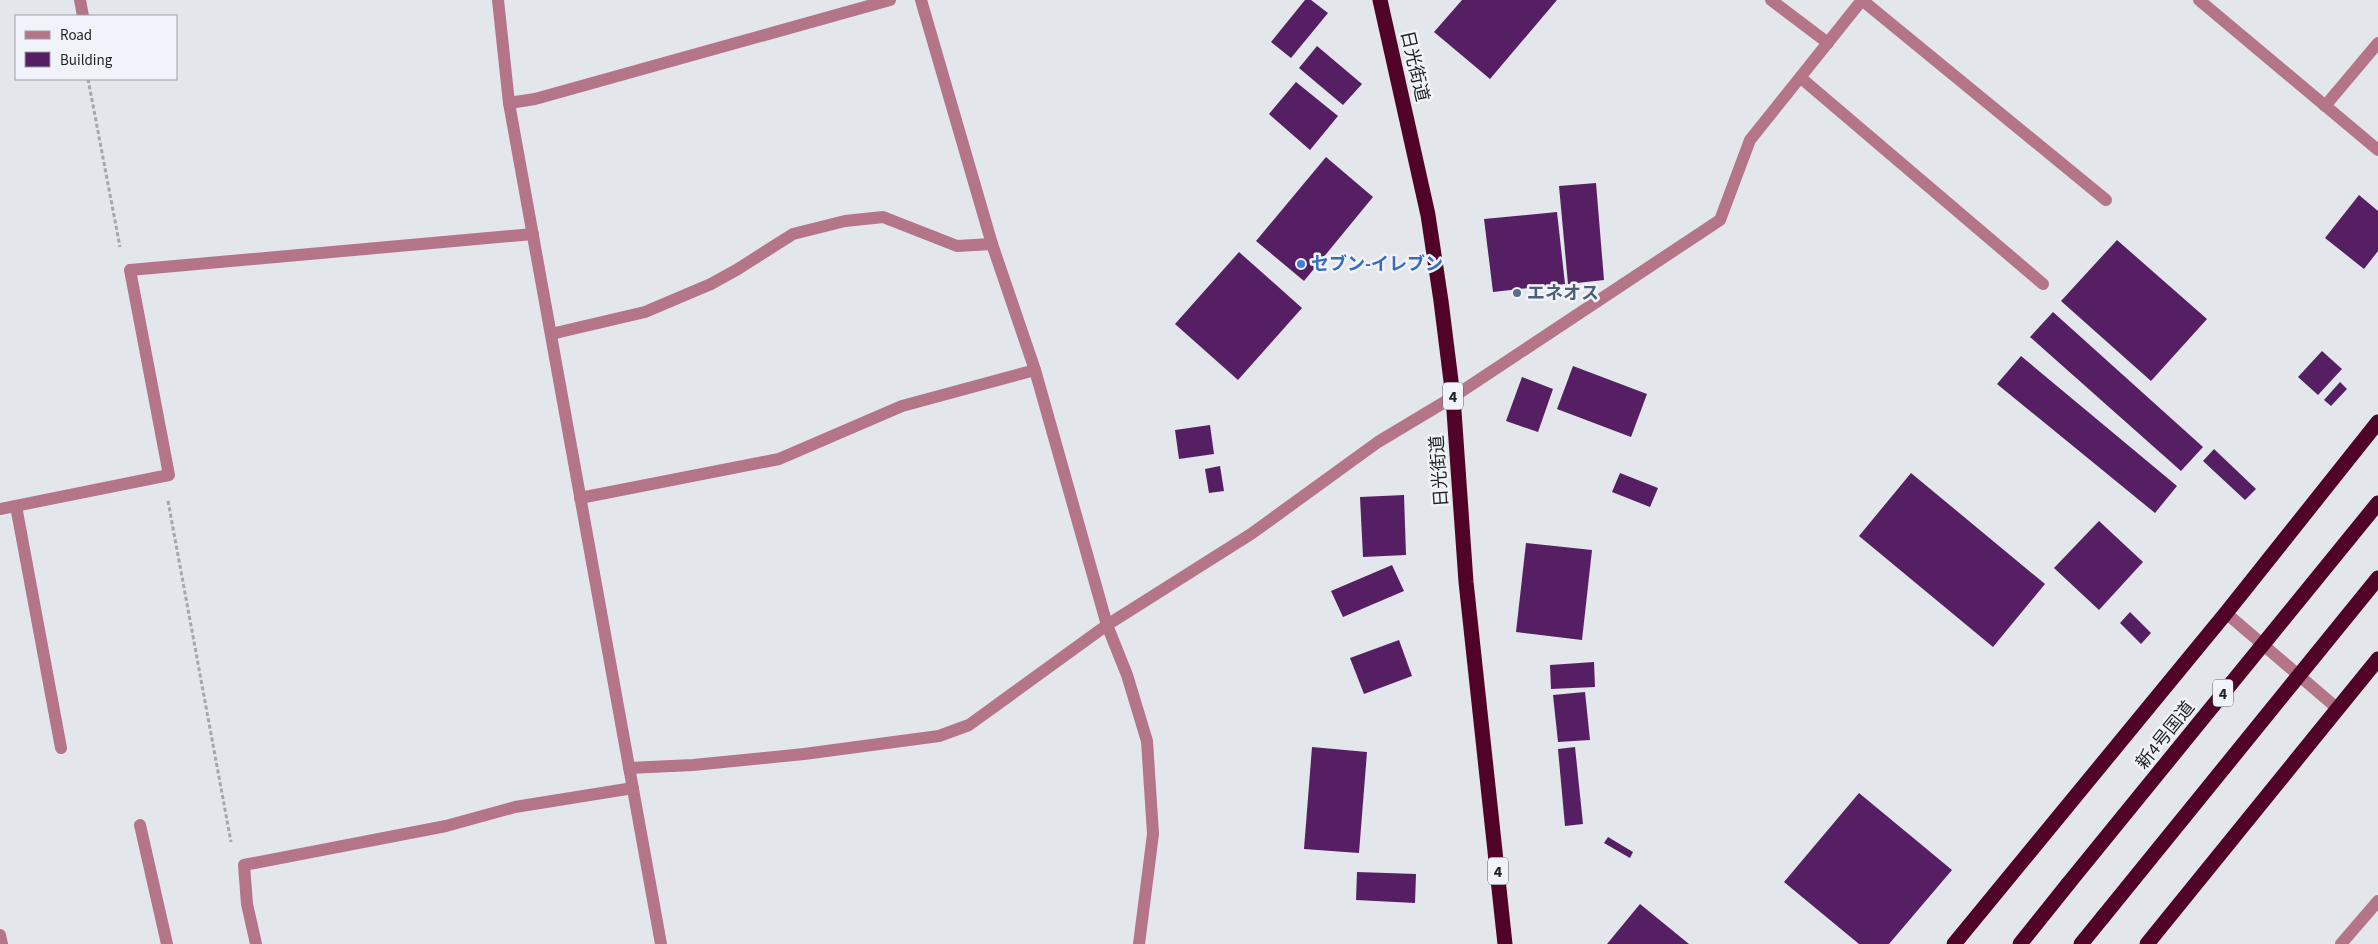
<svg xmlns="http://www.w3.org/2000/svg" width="2378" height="944" viewBox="0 0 2378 944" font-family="'Source Sans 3','Noto Sans JP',sans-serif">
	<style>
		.building { fill: #571f63 }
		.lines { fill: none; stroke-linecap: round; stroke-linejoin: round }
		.path { stroke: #a5a7ab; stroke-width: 3; stroke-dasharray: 4 2.5; stroke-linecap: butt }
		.minor { stroke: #b57588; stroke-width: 12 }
		.highway { stroke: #500326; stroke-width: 15 }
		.highway-bridge { stroke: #500326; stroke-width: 15 }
		.shop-dot { fill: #3f7fe0; stroke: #f0f3f9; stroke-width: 2 }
		.service-dot { fill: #5c6f8a; stroke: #f0f3f9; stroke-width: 2 }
		.labels { text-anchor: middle; stroke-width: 5; stroke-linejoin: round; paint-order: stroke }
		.shield { fill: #f0f3f9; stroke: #5e5f62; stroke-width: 1 }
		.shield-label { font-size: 16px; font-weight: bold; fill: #1f2022 }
		.street-label { font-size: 18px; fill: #1f2022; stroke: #f0f3f9 }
		.shop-label { font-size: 18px; font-weight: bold; fill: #366cbe; stroke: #f0f3f9; text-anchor: start }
		.service-label { font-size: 18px; font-weight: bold; fill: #4e5e75; stroke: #f0f3f9; text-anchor: start }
	</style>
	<rect width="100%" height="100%" fill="#e3e6eb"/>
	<g class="building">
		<path d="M1305,0H1311L1328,13L1291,58L1271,42Z"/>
		<path d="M1462,0H1557L1490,79L1434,32Z"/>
		<path d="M1317,46L1362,84L1343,105L1299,68Z"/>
		<path d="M1296,82L1338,116L1310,150L1269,114Z"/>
		<path d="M1326,157L1373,197L1304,281L1256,241Z"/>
		<path d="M1596,183L1604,280L1568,284L1559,186Z"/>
		<path d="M2359,195L2378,211V251L2364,269L2325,238Z"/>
		<path d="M1557,212L1565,284L1493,292L1484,219Z"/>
		<path d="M2117,240L2207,319L2151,381L2061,301Z"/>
		<path d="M1239,252L1302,308L1238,380L1175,324Z"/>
		<path d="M2053,312L2203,447L2181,471L2030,337Z"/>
		<path d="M2322,351L2342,369L2318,395L2298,377Z"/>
		<path d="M2021,356L2177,486L2155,513L1997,384Z"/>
		<path d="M1573,366L1647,394L1631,437L1557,409Z"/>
		<path d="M1522,377L1553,389L1538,432L1506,421Z"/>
		<path d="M2340,382L2347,389L2331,406L2324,400Z"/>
		<path d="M1210,425L1214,454L1179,459L1175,430Z"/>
		<path d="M2214,449L2256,489L2245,500L2203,461Z"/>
		<path d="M1220,466L1224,491L1209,493L1205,469Z"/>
		<path d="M1620,473L1658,488L1650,507L1612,492Z"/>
		<path d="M1911,473L2045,584L1993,647L1859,536Z"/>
		<path d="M1404,495L1406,555L1363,557L1360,497Z"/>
		<path d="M2099,521L2143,562L2099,610L2054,568Z"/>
		<path d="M1526,543L1592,550L1582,640L1516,632Z"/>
		<path d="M1392,565L1404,591L1343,617L1331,591Z"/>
		<path d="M2130,612L2151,633L2141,644L2120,623Z"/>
		<path d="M1399,640L1412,676L1364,694L1350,658Z"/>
		<path d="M1594,662L1595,687L1551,689L1550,665Z"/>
		<path d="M1585,692L1590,740L1558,742L1553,695Z"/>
		<path d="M1312,747L1367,752L1359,853L1304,849Z"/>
		<path d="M1575,747L1583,824L1565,826L1558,749Z"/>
		<path d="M1859,793L1952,870L1889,944H1859L1784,882Z"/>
		<path d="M1608,837L1633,852L1630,858L1604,843Z"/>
		<path d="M1357,872L1416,874L1415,903L1356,900Z"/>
		<path d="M1640,904L1689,944H1607Z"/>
	</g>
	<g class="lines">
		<g class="path">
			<path d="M88,79L120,247"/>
			<path d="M168,501L231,842"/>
		</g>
		<g class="minor">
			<path d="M80,0L83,16"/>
			<path d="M498,0L509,103L661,944"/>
			<path d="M921,0L992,244L1035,370L1107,625L1127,675L1147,741L1153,834L1139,944"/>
			<path d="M1771,0L1828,43"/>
			<path d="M1862,0L2106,200"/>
			<path d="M2199,0L2378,150"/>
			<path d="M1801,78L2043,284"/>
			<path d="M509,103L535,99L890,0"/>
			<path d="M2325,106L2378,43"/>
			<path d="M551,334L645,312L711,284L738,269L793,234L845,221L883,217L957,246L992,244"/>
			<path d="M580,498L779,459L902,406L1035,370"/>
			<path d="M16,506L61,748"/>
			<path d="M0,509L169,475L130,270L533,234"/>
			<path d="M2226,613L2338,709"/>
			<path d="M629,768L693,765L804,754L939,736L969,725L1107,625L1251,534L1378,442L1453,397L1720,220L1750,140L1862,0"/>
			<path d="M140,825L167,944"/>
			<path d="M0,935L2,944"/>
			<path d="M256,944L247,904L244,865L446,826L515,807L633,788"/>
			<path d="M2341,944L2378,901"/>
		</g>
		<g class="highway">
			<path d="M1380,0L1428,215L1441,301L1453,397L1466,582L1505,944"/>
			<path d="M1954,944L2226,613L2378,422"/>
			<path d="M2020,944L2068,884"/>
			<path d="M2081,944L2103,917"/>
			<path d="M2147,944L2378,659"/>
		</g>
		<g class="highway-bridge">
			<path d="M2068,884L2378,503"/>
			<path d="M2103,917L2378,578"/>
		</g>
	</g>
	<circle class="shop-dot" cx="1301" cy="264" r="5"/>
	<circle class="service-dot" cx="1517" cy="293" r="5"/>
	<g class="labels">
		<g class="shield">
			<rect x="1443" y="382.5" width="20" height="27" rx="4"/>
			<rect x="2213" y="679.5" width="20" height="27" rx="4"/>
			<rect x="1488" y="857.5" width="20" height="27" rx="4"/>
		</g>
		<g class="shield-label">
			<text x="1453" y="402">4</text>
			<text x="2223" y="699">4</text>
			<text x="1498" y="877">4</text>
		</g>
		<g class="street-label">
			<text transform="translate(1415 66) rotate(77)" y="6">日光街道</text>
			<text transform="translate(1439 471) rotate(-94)" y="6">日光街道</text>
			<text transform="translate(2165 735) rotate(-51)" y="6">新4号国道</text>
		</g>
		<g class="shop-label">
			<text x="1311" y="270">セブン-イレブン</text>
		</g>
		<g class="service-label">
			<text x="1527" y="299">エネオス</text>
		</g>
	</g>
	<rect x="15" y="15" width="162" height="65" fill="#f0f3f9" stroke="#9c9fa3"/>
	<rect x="25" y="31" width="25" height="8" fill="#b57588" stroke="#9c9fa3"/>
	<text x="60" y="40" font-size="15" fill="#1f2022">Road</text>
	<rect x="25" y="52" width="25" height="15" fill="#571f63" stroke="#9c9fa3"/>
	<text x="60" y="65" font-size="15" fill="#1f2022">Building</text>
</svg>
